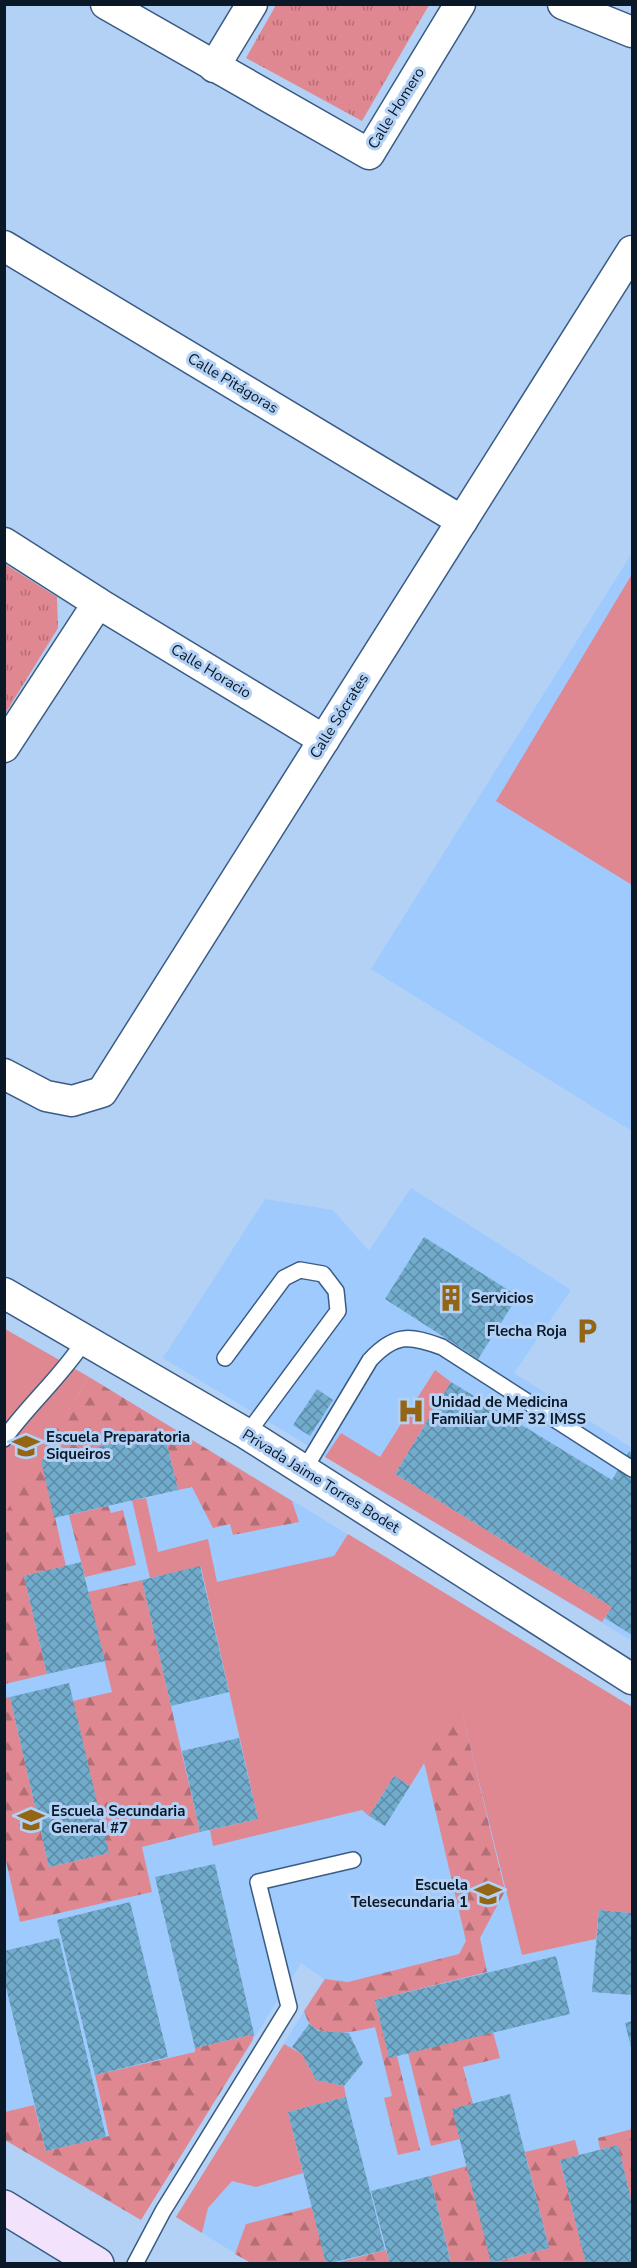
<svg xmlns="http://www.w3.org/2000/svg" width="637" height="2268" viewBox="0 0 637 2268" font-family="'Nunito Sans',sans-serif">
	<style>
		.built { fill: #9fcafe }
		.green { fill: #e08891 }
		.forest { fill: url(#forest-firs) }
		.park { fill: url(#park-tufts) }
		.building { fill: url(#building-cross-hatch) }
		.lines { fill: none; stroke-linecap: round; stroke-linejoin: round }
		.service-casing { stroke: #3a5c84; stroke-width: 18 }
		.minor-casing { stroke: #3a5c84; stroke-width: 33 }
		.secondary-casing { stroke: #3a5c84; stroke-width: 36 }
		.service { stroke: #fff; stroke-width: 15 }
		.minor { stroke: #fff; stroke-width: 30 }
		.secondary { stroke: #f3e2fc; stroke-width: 33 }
		.labels { text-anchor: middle; stroke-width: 6; stroke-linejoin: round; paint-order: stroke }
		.street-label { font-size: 15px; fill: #0a1828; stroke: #b2d1f5 }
		.poi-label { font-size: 15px; font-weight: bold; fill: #0a1828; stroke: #b2d1f5; text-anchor: start }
	</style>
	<defs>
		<pattern id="forest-firs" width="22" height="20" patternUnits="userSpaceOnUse" patternTransform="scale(1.5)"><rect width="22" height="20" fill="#e08891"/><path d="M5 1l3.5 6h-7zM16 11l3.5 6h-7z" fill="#b46e76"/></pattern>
		<pattern id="park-tufts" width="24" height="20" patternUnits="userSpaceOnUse" patternTransform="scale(1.5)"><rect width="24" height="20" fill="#e08891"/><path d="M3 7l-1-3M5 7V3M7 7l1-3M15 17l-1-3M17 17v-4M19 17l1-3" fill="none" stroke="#b46e76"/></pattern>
		<pattern id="building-cross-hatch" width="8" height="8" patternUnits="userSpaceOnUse" patternTransform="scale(1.5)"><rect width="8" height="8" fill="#72accc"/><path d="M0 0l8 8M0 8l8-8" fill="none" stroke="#5c8ba6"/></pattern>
	</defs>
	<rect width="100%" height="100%" fill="#b2d1f5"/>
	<g class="built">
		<path d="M632,553V1131L371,969Z"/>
		<path d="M411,1188L571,1290L514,1373L632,1448V1641L163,1358L265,1199L333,1210L369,1251Z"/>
		<path d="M5,1329L89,1377L632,1707V2263H251L176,2217L324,1979L301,1963L141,2220L5,2140Z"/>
	</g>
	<g class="green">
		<path d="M632,574V885L496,801Z"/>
		<path d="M5,1329L89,1377L5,1515Z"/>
		<path d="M435,1370L451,1382L395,1474L612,1607L602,1622L325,1457L341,1433L380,1457Z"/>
		<path d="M146,1498L158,1552L208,1539L217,1582L334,1556L348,1534L632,1707V1913L599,1910L596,1939L522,1955L460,1705L410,1786L394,1776L369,1816L362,1810L213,1846L210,1830L258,1819L201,1567L150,1578L132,1500Z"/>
		<path d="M284,2044L302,2054L316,2080L344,2086L346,2097L288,2112L303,2173L256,2187L232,2181L208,2208L202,2233L176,2217Z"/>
	</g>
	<g class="forest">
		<path d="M89,1377L292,1501L299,1522L233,1535L230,1524L213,1528L192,1487L178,1490L164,1432L42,1460L66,1566L24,1576L47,1674L5,1684L4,1515Z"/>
		<path d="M108,1506L111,1513L123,1510L136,1565L85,1577L69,1515Z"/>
		<path d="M142,1580L200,1832L142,1847L152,1892L20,1922L5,1857L4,1698L10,1697L49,1867L108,1853L73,1701L112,1692L88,1592Z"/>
		<path d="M460,1704L505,1891L480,1938L487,1972L375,2000L389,2057L397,2056L420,2150L398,2155L384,2098L392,2096L375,2027C359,2031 323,2039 310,2024C307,2021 306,2015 304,2011L325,1979L348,1982L459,1954L466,1941L424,1762Z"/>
		<path d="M493,2032L500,2058L463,2067L473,2104L460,2139L431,2146L408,2053Z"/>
		<path d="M254,2034L252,2041L141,2220L5,2140V2112L34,2105L46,2151L109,2136L95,2075L195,2052V2048Z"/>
		<path d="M632,2129V2204L618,2146L600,2149L598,2138Z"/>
		<path d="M575,2140L579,2155L560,2161L586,2263H451L430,2176L467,2166L492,2263L549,2248L525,2152Z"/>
		<path d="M312,2207L326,2263H251L235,2254L246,2224Z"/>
		<path d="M386,2250L390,2263L332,2264Z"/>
	</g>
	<g class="park">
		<path d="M276,5V4L429,5L362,121L246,58Z"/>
		<path d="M5,564L57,597L58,628L5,714Z"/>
	</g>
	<g class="building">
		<path d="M424,1237L518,1296L478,1359L385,1299Z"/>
		<path d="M451,1382L612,1480L629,1451L632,1454V1635L605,1618L612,1607L395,1474Z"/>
		<path d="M317,1389L333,1400L310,1436L293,1425Z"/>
		<path d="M164,1432L178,1490L54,1518L41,1460Z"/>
		<path d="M81,1562L105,1661L47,1674L24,1576Z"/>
		<path d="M200,1566L229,1692L171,1706L142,1580Z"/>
		<path d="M69,1683L109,1853L49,1867L10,1697Z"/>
		<path d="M239,1738L258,1819L200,1832L182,1751Z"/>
		<path d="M394,1776L410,1786L385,1826L369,1816Z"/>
		<path d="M215,1864L254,2034L195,2048L155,1877Z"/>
		<path d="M130,1902L168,2057L95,2075L57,1920Z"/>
		<path d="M599,1910L632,1913V1995L592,1992Z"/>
		<path d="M59,1938L106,2137L46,2151L4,1979V1951Z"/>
		<path d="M556,1956L570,2014L389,2058L375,2000Z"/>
		<path d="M632,2021V2051L625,2023Z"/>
		<path d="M309,2024L319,2031L349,2033L363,2063L344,2086L316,2080L302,2054L292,2047Z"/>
		<path d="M510,2094L549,2248L491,2263L452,2109Z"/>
		<path d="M346,2097L385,2250L326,2264L288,2112Z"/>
		<path d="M618,2145L632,2204V2264H586L560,2160Z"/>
		<path d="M430,2176L451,2264H390L371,2191Z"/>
	</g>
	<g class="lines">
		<defs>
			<g id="service">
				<path d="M225,1358L284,1278L300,1270L323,1274L336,1291L338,1311L247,1434"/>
				<path d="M4,1439C29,1404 62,1376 85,1340"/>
				<path d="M304,1470L370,1360C395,1333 410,1335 442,1347L632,1469"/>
				<path d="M135,2264L163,2211L289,2007L258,1882L353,1860"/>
			</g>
			<g id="minor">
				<path d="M106,4L369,154L460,4"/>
				<path d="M563,4L632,32"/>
				<path d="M214,67L252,4"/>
				<path d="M4,246L462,521"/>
				<path d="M4,543L98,603L324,740"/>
				<path d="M4,747L98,603"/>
				<path d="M4,1074L46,1096L72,1101L102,1092L632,251"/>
				<path d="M4,1293L247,1434L632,1679"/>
			</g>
			<path id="secondary" d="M4,2207L97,2264"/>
		</defs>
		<use href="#service" class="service-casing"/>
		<use href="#minor" class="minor-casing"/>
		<use href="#secondary" class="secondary-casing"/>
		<use href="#service" class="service"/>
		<use href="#minor" class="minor"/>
		<use href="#secondary" class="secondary"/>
	</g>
	<defs>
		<symbol id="building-bare" viewBox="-9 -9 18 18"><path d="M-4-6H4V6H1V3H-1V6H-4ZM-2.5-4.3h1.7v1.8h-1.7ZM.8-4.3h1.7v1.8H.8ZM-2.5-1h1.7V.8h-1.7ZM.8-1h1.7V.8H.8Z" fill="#956516" stroke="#b2d1f5" stroke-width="2.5" paint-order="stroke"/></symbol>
		<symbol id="parking-bare" viewBox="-9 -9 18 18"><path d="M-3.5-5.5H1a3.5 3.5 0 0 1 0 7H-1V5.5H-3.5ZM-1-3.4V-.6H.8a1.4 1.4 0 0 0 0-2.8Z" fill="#956516" stroke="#b2d1f5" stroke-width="2.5" paint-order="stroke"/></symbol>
		<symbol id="hospital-bare" viewBox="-9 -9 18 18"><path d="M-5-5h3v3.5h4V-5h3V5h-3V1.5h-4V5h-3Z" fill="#956516" stroke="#b2d1f5" stroke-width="2.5" paint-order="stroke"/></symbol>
		<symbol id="school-bare" viewBox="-9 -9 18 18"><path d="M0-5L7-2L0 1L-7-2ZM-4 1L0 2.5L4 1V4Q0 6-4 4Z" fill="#956516" stroke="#b2d1f5" stroke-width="2.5" paint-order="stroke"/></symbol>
	</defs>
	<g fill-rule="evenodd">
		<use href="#building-bare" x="432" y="1279" width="38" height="38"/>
		<use href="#parking-bare" x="568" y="1312" width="38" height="38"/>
		<use href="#hospital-bare" x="392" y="1392" width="38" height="38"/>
		<use href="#school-bare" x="7" y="1427" width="38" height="38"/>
		<use href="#school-bare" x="12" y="1801" width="38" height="38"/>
		<use href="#school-bare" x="469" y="1875" width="38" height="38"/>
	</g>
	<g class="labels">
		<g class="street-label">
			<text transform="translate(396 108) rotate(-58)" y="5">Calle Homero</text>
			<text transform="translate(233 383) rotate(31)" y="5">Calle Pitágoras</text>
			<text transform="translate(211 671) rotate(31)" y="5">Calle Horacio</text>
			<text transform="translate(339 716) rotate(-58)" y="5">Calle Sócrates</text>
			<text transform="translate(321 1481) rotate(32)" y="5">Privada Jaime Torres Bodet</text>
		</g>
		<g class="poi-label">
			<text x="471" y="1303">Servicios</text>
			<text x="567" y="1336" text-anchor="end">Flecha Roja</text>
			<text x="431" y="1407">Unidad de Medicina<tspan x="431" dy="17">Familiar UMF 32 IMSS</tspan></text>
			<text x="46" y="1442">Escuela Preparatoria<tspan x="46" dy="17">Siqueiros</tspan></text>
			<text x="51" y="1816">Escuela Secundaria<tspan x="51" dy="17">General #7</tspan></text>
			<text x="468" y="1890" text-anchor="end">Escuela<tspan x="468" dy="17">Telesecundaria 1</tspan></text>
		</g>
	</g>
	<rect width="637" height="2268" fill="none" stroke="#0a1828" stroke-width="12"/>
</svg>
